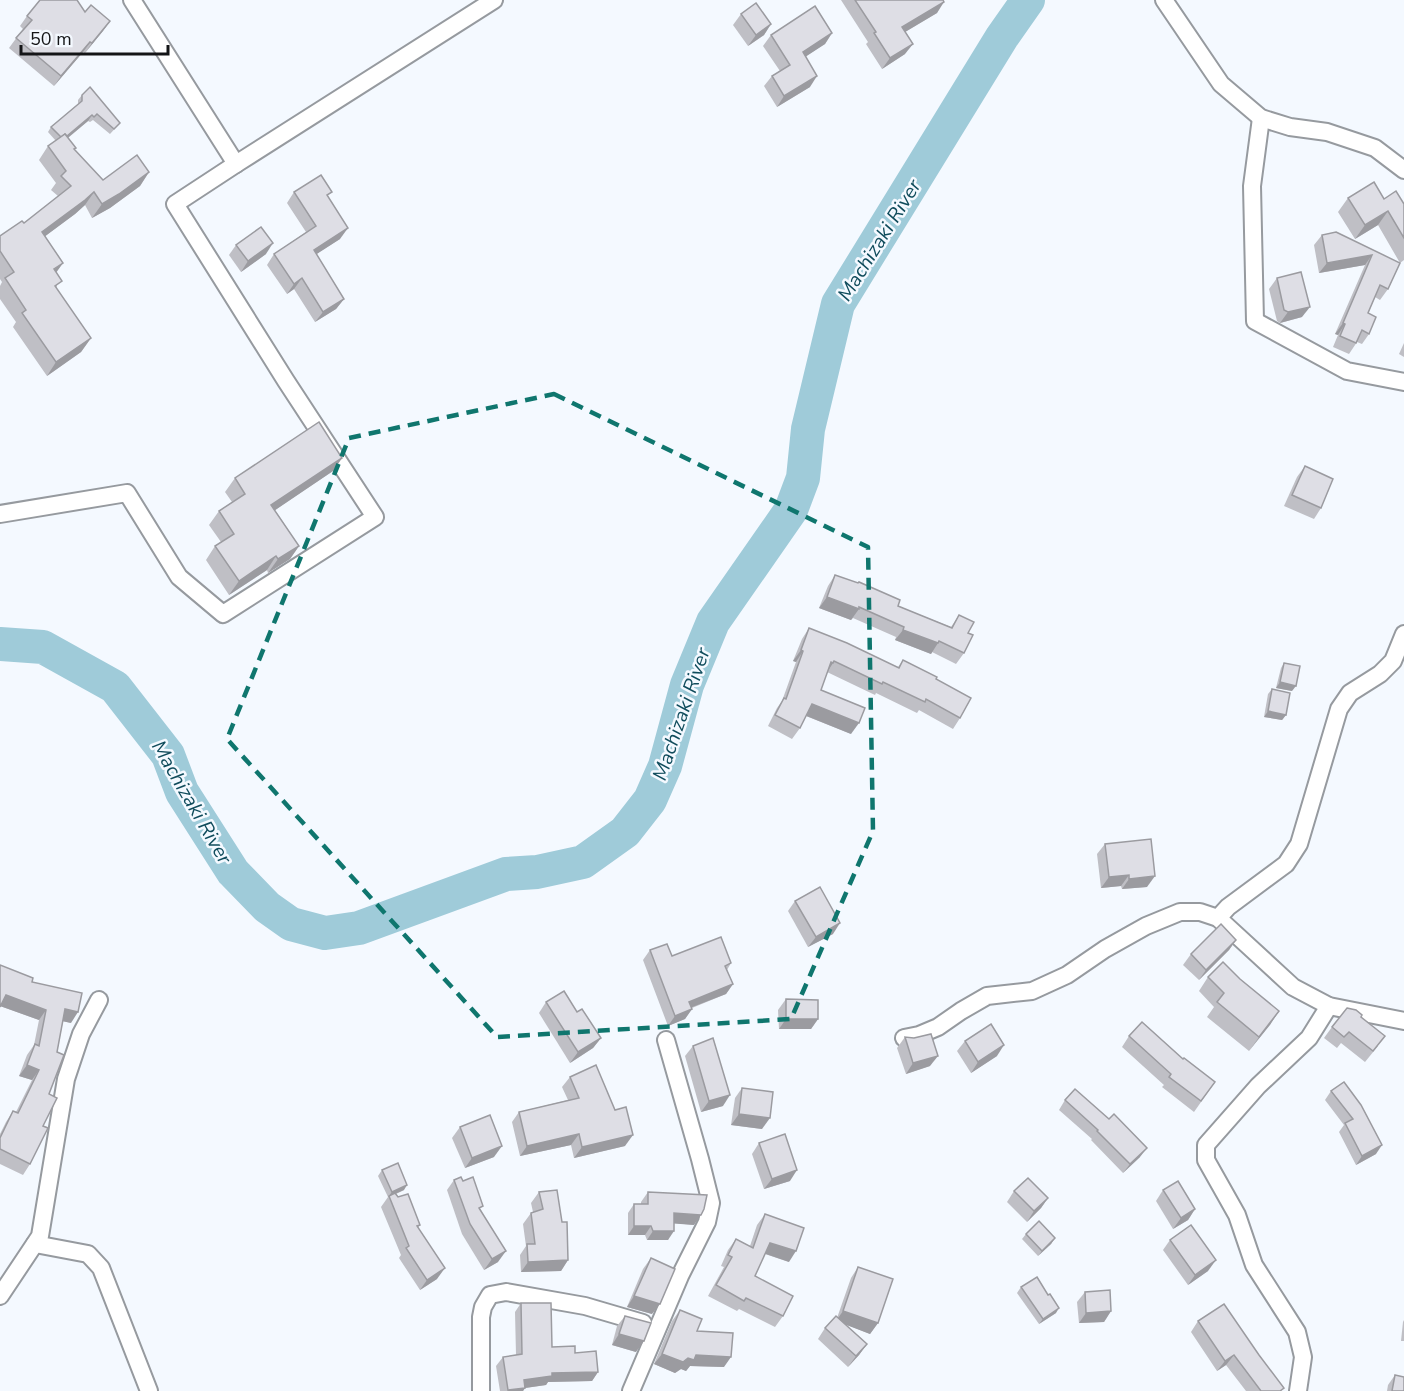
<svg xmlns="http://www.w3.org/2000/svg" width="1404" height="1391" viewBox="0 0 1404 1391" font-family="'Nunito Sans',sans-serif">
	<style>
		.lines { fill: none; stroke-linecap: round; stroke-linejoin: round }
		.river { stroke: #9fcbd9; stroke-width: 34 }
		.street-casing { stroke: #969a9f; stroke-width: 20 }
		.street { stroke: #fff; stroke-width: 16 }
		.wall { fill: #bfbfc5 }
		.shaded-wall { fill: #9b9ba0 }
		.building { fill: #dedee5; stroke: #9b9ba0; stroke-width: 1.5 }
		.marked { fill: none; stroke: #0f766e; stroke-width: 4.5; stroke-dasharray: 12 8; stroke-linejoin: round }
		.labels { text-anchor: middle; stroke-width: 5; stroke-linejoin: round; paint-order: stroke }
		.water-label { font-size: 20px; font-style: italic; fill: #104c5c; stroke: #f4f9ff }
	</style>
	<rect width="100%" height="100%" fill="#f4f9ff"/>
	<g class="lines">
		<path class="river" d="M0,644L43,647L115,687L168,755L182,792L233,872L267,907L291,924L325,933L359,928L506,874L537,872L583,862L625,832L650,800L665,766L687,685L713,622L791,510L803,478L808,429L838,304L1002,37L1028,0"/>
		<defs>
			<g id="street">
				<path d="M132,0L236,164"/>
				<path d="M1164,0L1221,84L1261,118L1290,127L1327,132L1375,148L1404,170"/>
				<path d="M1261,118L1252,186L1255,321L1347,371L1404,382"/>
				<path d="M0,514L127,493L179,577L223,614L375,517L286,381L175,204L236,164L494,0"/>
				<path d="M1218,918L1228,907L1286,864L1299,844L1339,709L1350,693L1380,674L1393,661L1404,634"/>
				<path d="M904,1038L919,1035L938,1027L961,1011L987,996L1032,991L1067,975L1105,949L1146,926L1180,912H1200L1218,918L1293,987L1329,1006L1404,1021"/>
				<path d="M35,1244L88,1254L101,1268L149,1391"/>
				<path d="M0,1296L40,1236L66,1079L81,1034L99,1000"/>
				<path d="M481,1391V1317L483,1307L490,1295L506,1292L585,1306L643,1323"/>
				<path d="M631,1391L680,1276L707,1222L711,1203L700,1159L666,1040"/>
				<path d="M1298,1391L1303,1357L1297,1332L1254,1265L1237,1215L1206,1160V1145L1258,1086L1309,1038L1329,1006"/>
			</g>
		</defs>
		<use href="#street" class="street-casing"/>
		<use href="#street" class="street"/>
	</g>
	<g class="wall">
		<path d="M841,0H943L937,13L905,32V54L882,69L866,44L868,42Z"/>
		<path d="M85,12L110,21L85,53L83,52L54,86L9,48L23,29L20,26L27,16Z"/>
		<path d="M741,14L771,24L764,35L748,46L733,25Z"/>
		<path d="M832,33L825,44L806,56L810,87L777,107L764,86L772,76L780,71L763,46L771,35Z"/>
		<path d="M82,95L120,123L110,134L93,120L90,122L88,121L68,138L75,150L103,180L149,172L140,186L110,208L92,218L85,205L75,214L45,236L63,263L56,272L57,289L91,338L81,352L47,376L13,327L16,322L0,299V286L2,282L0,279V236L24,223L58,196L51,190L56,183L39,160L48,146L56,141L48,132L51,127L78,104V100Z"/>
		<path d="M294,192L328,197L340,239L316,254L344,299L336,309L315,322L294,289L287,294L267,265L274,254L306,232L287,203Z"/>
		<path d="M1348,198L1384,199L1404,204V260L1400,263L1378,225L1355,239L1338,212Z"/>
		<path d="M1322,235L1400,263L1388,289L1380,300L1375,297L1368,313L1369,334L1362,344L1357,342L1349,354L1333,347L1338,335L1335,334L1365,265L1319,273L1314,245Z"/>
		<path d="M236,245L266,254L241,272L229,255Z"/>
		<path d="M1277,278L1302,317L1280,323L1277,321L1269,289Z"/>
		<path d="M1404,343V357L1399,354Z"/>
		<path d="M342,458L333,471L275,510L299,546L290,559L268,573L267,570L229,595L206,560L215,546L221,542L209,525L219,511L232,502L225,492L235,478Z"/>
		<path d="M1305,466L1321,508L1314,519L1284,506L1297,477Z"/>
		<path d="M835,575L898,606L951,627L959,615L968,633L964,653L956,664L932,652L931,654L895,640L896,637L853,618L851,620L819,608L828,586Z"/>
		<path d="M809,628L898,667L903,660L936,679L960,718L953,729L919,710L917,713L876,693L875,695L827,672L821,690L851,734L806,716L800,728L792,739L768,726L777,708L782,701L796,662L793,661L802,639Z"/>
		<path d="M1284,663L1292,691L1276,688L1281,668Z"/>
		<path d="M1272,689L1286,715L1282,720L1264,717L1268,694Z"/>
		<path d="M1105,844L1147,887L1122,889L1121,886L1101,888L1097,854Z"/>
		<path d="M795,901L833,934L808,947L788,911Z"/>
		<path d="M1236,940L1229,950L1199,980L1183,965L1191,954Z"/>
		<path d="M650,950L672,956L731,963L727,970L733,984L726,994L692,1008V1009L685,1019L668,1026L643,960Z"/>
		<path d="M1208,977L1240,979L1279,1011L1249,1051L1207,1017L1214,1007L1199,991Z"/>
		<path d="M32,982L71,1023L63,1021L43,1126L30,1164L23,1175L0,1164V1134L6,1122L13,1111L16,1112L32,1080L19,1076L27,1055L34,1045L39,1020L0,1006Z"/>
		<path d="M786,999L818,1019L811,1029H779L778,1010Z"/>
		<path d="M546,1002L577,1012L601,1038L593,1048L570,1063L539,1013Z"/>
		<path d="M1361,1017L1378,1046L1365,1062L1341,1043L1337,1048L1324,1038L1332,1027Z"/>
		<path d="M1129,1036L1183,1059L1215,1082L1194,1112L1162,1087L1164,1085L1122,1047Z"/>
		<path d="M905,1037L930,1066L906,1074L897,1048Z"/>
		<path d="M965,1041L997,1056L971,1073L957,1051Z"/>
		<path d="M693,1046L723,1106L701,1112L685,1056Z"/>
		<path d="M570,1077L625,1146L574,1158L571,1145L520,1156L512,1122L519,1112L568,1100L562,1087Z"/>
		<path d="M1344,1082L1376,1154L1356,1165L1339,1132L1344,1125L1325,1100L1331,1091Z"/>
		<path d="M742,1088L762,1129L731,1125L735,1098Z"/>
		<path d="M1065,1100L1140,1157L1123,1173L1091,1140L1092,1139L1059,1110Z"/>
		<path d="M460,1127L494,1157L465,1168L452,1138Z"/>
		<path d="M759,1143L790,1181L764,1189L752,1154Z"/>
		<path d="M382,1170L404,1190L396,1194L420,1225L418,1228L437,1279L420,1290L399,1258L401,1255L381,1207L388,1197L378,1176Z"/>
		<path d="M454,1180L481,1210L498,1262L484,1270L462,1234L447,1190Z"/>
		<path d="M1163,1190L1195,1209L1188,1220L1173,1229L1156,1201Z"/>
		<path d="M1014,1191L1048,1198L1041,1208L1027,1222L1007,1202Z"/>
		<path d="M539,1192L568,1260L561,1271L521,1272L520,1255L526,1246L523,1224L531,1213L533,1212L531,1203Z"/>
		<path d="M648,1192L694,1225L674,1223L668,1240H647L645,1235H628V1213L634,1204H641V1202Z"/>
		<path d="M765,1214L789,1262L765,1254L755,1276L783,1316L775,1327L739,1309L737,1311L708,1296L724,1267L721,1266L728,1250L736,1239L750,1246L757,1225Z"/>
		<path d="M1026,1234L1055,1238L1051,1244L1038,1256L1022,1239Z"/>
		<path d="M1170,1240L1208,1271L1188,1285L1163,1250Z"/>
		<path d="M651,1258L652,1314L627,1307L643,1269Z"/>
		<path d="M858,1267L878,1323L870,1334L845,1324L867,1344L859,1355L848,1367L818,1339L825,1328L837,1318L851,1278Z"/>
		<path d="M1021,1287L1056,1313L1039,1324L1017,1293Z"/>
		<path d="M1085,1292L1111,1311L1104,1322L1079,1323L1077,1302Z"/>
		<path d="M521,1303L552,1347L575,1353L598,1372L592,1381L548,1382L546,1385L525,1388L523,1391H500L496,1366L503,1357L516,1355L515,1312Z"/>
		<path d="M680,1310L697,1331L724,1367L690,1366L686,1371L681,1369L675,1373L654,1364L672,1321Z"/>
		<path d="M625,1316L636,1352L612,1345L617,1326Z"/>
		<path d="M1404,1320V1341H1401L1403,1322Z"/>
		<path d="M1198,1321L1282,1391H1246L1226,1365L1217,1371L1191,1332Z"/>
		<path d="M1395,1375L1404,1391H1387L1388,1385Z"/>
	</g>
	<g class="shaded-wall">
		<path d="M944,2L937,13L895,38L902,27Z"/>
		<path d="M110,21L103,31L85,53L92,43Z"/>
		<path d="M771,24L764,35L748,46L756,35Z"/>
		<path d="M832,33L825,44L796,63L803,52Z"/>
		<path d="M90,42L83,52L54,86L61,76Z"/>
		<path d="M913,44L905,54L882,69L890,58Z"/>
		<path d="M817,76L810,87L777,107L784,96Z"/>
		<path d="M92,115L88,121L59,145L63,140Z"/>
		<path d="M149,172L140,186L110,208L92,218L102,204Z"/>
		<path d="M94,192L85,205L75,214L32,246L42,232Z"/>
		<path d="M1388,211L1378,225L1355,239L1365,225Z"/>
		<path d="M348,228L340,239L306,261L314,250Z"/>
		<path d="M273,243L266,254L241,272L248,261Z"/>
		<path d="M1372,255L1365,265L1319,273L1327,263Z"/>
		<path d="M63,263L53,277L54,269Z"/>
		<path d="M302,278L294,289L287,294L294,284Z"/>
		<path d="M344,299L336,309L315,322L323,312Z"/>
		<path d="M1310,307L1302,317L1280,323L1288,312Z"/>
		<path d="M1343,323L1345,324L1338,335L1335,334Z"/>
		<path d="M91,338L81,352L47,376L56,362Z"/>
		<path d="M342,458L333,471L262,519L271,505Z"/>
		<path d="M299,546L290,559L268,573L278,559Z"/>
		<path d="M276,556L267,570L229,595L239,581Z"/>
		<path d="M827,597L859,609L851,620L819,608Z"/>
		<path d="M903,630L938,643L931,654L895,640Z"/>
		<path d="M801,650L803,651L796,662L793,661Z"/>
		<path d="M831,662L833,663L826,674Z"/>
		<path d="M1280,682L1296,686L1292,691L1276,688Z"/>
		<path d="M812,704L859,723L851,734L804,715Z"/>
		<path d="M1268,711L1286,715L1282,720L1264,717Z"/>
		<path d="M1129,875L1121,886L1101,888L1109,877Z"/>
		<path d="M1155,876L1147,887L1122,889L1129,879Z"/>
		<path d="M840,923L833,934L808,947L816,937Z"/>
		<path d="M1236,940L1229,950L1199,980L1206,970Z"/>
		<path d="M733,984L726,994L682,1011L689,1002Z"/>
		<path d="M6,995L46,1010L39,1020L0,1006Z"/>
		<path d="M65,1009L78,1012L71,1023L57,1020Z"/>
		<path d="M692,1009L685,1019L668,1026L675,1016Z"/>
		<path d="M1279,1011L1270,1025L1249,1051L1259,1037Z"/>
		<path d="M786,1019H818L811,1029H779Z"/>
		<path d="M601,1038L593,1048L570,1063L578,1052Z"/>
		<path d="M1004,1045L997,1056L971,1073L978,1062Z"/>
		<path d="M938,1056L930,1066L906,1074L913,1063Z"/>
		<path d="M27,1065L39,1070L32,1080L19,1076Z"/>
		<path d="M730,1095L723,1106L701,1112L709,1101Z"/>
		<path d="M739,1114L770,1118L762,1129L731,1125Z"/>
		<path d="M579,1134L571,1145L520,1156L527,1146Z"/>
		<path d="M633,1135L625,1146L574,1158L582,1147Z"/>
		<path d="M1382,1145L1376,1154L1356,1165L1362,1156Z"/>
		<path d="M502,1146L494,1157L465,1168L472,1158Z"/>
		<path d="M1147,1148L1140,1157L1123,1173L1130,1164Z"/>
		<path d="M797,1170L790,1181L764,1189L772,1179Z"/>
		<path d="M407,1185L404,1190L388,1197L392,1192Z"/>
		<path d="M1048,1198L1041,1208L1027,1222L1034,1211Z"/>
		<path d="M1195,1209L1188,1220L1173,1229L1181,1218Z"/>
		<path d="M674,1213L701,1215L694,1225L667,1223Z"/>
		<path d="M634,1226H651L645,1235H628Z"/>
		<path d="M653,1231H674L668,1240H647Z"/>
		<path d="M1055,1238L1051,1244L1038,1256L1042,1251Z"/>
		<path d="M770,1243L796,1251L789,1262L763,1253Z"/>
		<path d="M506,1251L498,1262L484,1270L492,1259Z"/>
		<path d="M568,1260L561,1271L521,1272L528,1262Z"/>
		<path d="M1216,1260L1208,1271L1188,1285L1195,1275Z"/>
		<path d="M445,1268L437,1279L420,1290L427,1280Z"/>
		<path d="M634,1296L660,1304L652,1314L627,1307Z"/>
		<path d="M1059,1308L1056,1313L1039,1324L1043,1319Z"/>
		<path d="M843,1311L878,1323L870,1334L836,1321Z"/>
		<path d="M1111,1311L1104,1322L1079,1323L1086,1313Z"/>
		<path d="M619,1334L644,1341L636,1352L612,1345Z"/>
		<path d="M867,1344L859,1355L848,1367L856,1356Z"/>
		<path d="M662,1354L688,1358L696,1355L731,1357L724,1367L690,1366L686,1371L681,1369L675,1373L654,1364Z"/>
		<path d="M1234,1355L1226,1365L1217,1371L1225,1361Z"/>
		<path d="M598,1372L592,1381L548,1382L546,1385L525,1388L523,1391H507L524,1380L552,1373Z"/>
	</g>
	<g class="building">
		<path d="M40,0H77L85,12L91,5L110,21L92,43L90,42L61,76L16,38L32,20L27,16Z"/>
		<path d="M855,0H943L944,2L902,27L913,44L890,58L874,33L876,32Z"/>
		<path d="M756,3L771,24L756,35L741,14Z"/>
		<path d="M815,6L832,33L803,52L817,76L784,96L772,76L790,65L771,35Z"/>
		<path d="M90,87L120,123L114,129L97,114L94,117L92,115L67,136L65,134L61,137L51,127L82,101V95Z"/>
		<path d="M65,134L76,148L74,149L103,180L137,155L149,172L119,194L102,204L94,192L85,200L42,232L63,263L54,269L62,281L55,286L91,338L56,362L22,313L26,310L5,278L14,272L0,251V236L22,221L24,223L71,186L61,176L66,171L48,146Z"/>
		<path d="M321,175L332,192L327,195L348,228L314,250L344,299L323,312L302,278L294,284L274,254L316,226L294,192Z"/>
		<path d="M1374,182L1384,199L1396,191L1404,204V238L1388,211L1365,225L1348,198Z"/>
		<path d="M261,227L273,243L248,261L236,245Z"/>
		<path d="M1336,232L1400,263L1388,289L1380,285L1368,313L1376,317L1369,334L1362,330L1356,343L1340,336L1345,324L1343,323L1372,255L1327,263L1322,235Z"/>
		<path d="M1301,272L1310,307L1288,312L1284,310L1277,278Z"/>
		<path d="M319,422L342,458L271,505L299,546L278,559L276,556L239,581L215,546L234,534L219,511L245,494L235,478Z"/>
		<path d="M1305,466L1333,479L1321,508L1292,495Z"/>
		<path d="M835,575L858,583L859,582L900,600L898,606L952,628L959,615L974,622L968,633L973,635L964,653L939,641L938,643L903,630L904,627L859,607V609L827,597Z"/>
		<path d="M809,628L847,643L899,668L903,660L937,677L936,679L971,698L960,718L926,699L925,702L883,682L882,684L834,661L833,663L831,662L821,690L865,708L859,723L812,704L800,728L775,715L784,698L786,699L803,651L801,650Z"/>
		<path d="M1284,663L1300,666L1296,686L1280,682Z"/>
		<path d="M1272,689L1290,693L1286,715L1268,711Z"/>
		<path d="M1151,839L1155,876L1129,879V875L1109,877L1105,844Z"/>
		<path d="M820,887L840,923L816,937L795,901Z"/>
		<path d="M1221,924L1236,940L1206,970L1191,954Z"/>
		<path d="M721,937L731,963L725,966L733,984L689,1002L692,1009L675,1016L650,950L667,944L672,956Z"/>
		<path d="M1223,962L1240,979L1279,1011L1259,1037L1217,1002L1224,993L1208,977Z"/>
		<path d="M0,965L33,978L32,982L82,993L78,1012L65,1009L57,1052L64,1055L49,1094L57,1098L43,1126L48,1128L30,1164L0,1149V1138L13,1111L18,1113L39,1070L27,1065L35,1044L39,1046L46,1010L6,995L0,1007Z"/>
		<path d="M564,991L577,1012L582,1009L601,1038L578,1052L546,1002Z"/>
		<path d="M786,999L818,1000V1019H786Z"/>
		<path d="M1347,1008L1356,1010L1362,1015L1361,1017L1385,1036L1373,1051L1349,1032L1344,1037L1332,1027Z"/>
		<path d="M1142,1022L1183,1059L1184,1058L1215,1082L1201,1101L1169,1077L1171,1074L1129,1036Z"/>
		<path d="M991,1024L1004,1045L978,1062L965,1041Z"/>
		<path d="M931,1034L938,1056L913,1063L905,1037L914,1038Z"/>
		<path d="M713,1038L730,1095L709,1101L693,1046Z"/>
		<path d="M596,1065L615,1110L626,1107L633,1135L582,1147L579,1134L527,1146L519,1112L579,1098L570,1077Z"/>
		<path d="M1344,1082L1361,1105L1382,1145L1362,1156L1345,1123L1353,1119L1331,1091Z"/>
		<path d="M742,1088L773,1092L770,1118L739,1114Z"/>
		<path d="M1075,1089L1109,1119L1114,1114L1147,1148L1130,1164L1097,1131L1098,1130L1065,1100Z"/>
		<path d="M490,1115L502,1146L472,1158L460,1127Z"/>
		<path d="M785,1134L797,1170L772,1179L759,1143Z"/>
		<path d="M398,1163L407,1185L392,1192L382,1170Z"/>
		<path d="M461,1177L463,1181L473,1177L483,1206L479,1208L506,1251L492,1259L470,1224L454,1180Z"/>
		<path d="M1028,1178L1048,1198L1034,1211L1014,1191Z"/>
		<path d="M1178,1181L1195,1209L1181,1218L1163,1190Z"/>
		<path d="M557,1190L562,1222H567L568,1260L528,1262L527,1244H535L531,1213L543,1209L539,1192Z"/>
		<path d="M648,1192L707,1195L704,1209L701,1215L674,1213V1231H653L651,1226H634V1204H648Z"/>
		<path d="M395,1193L398,1197L408,1194L420,1225L417,1226L445,1268L427,1280L406,1248L409,1246L389,1196Z"/>
		<path d="M765,1214L804,1228L796,1251L770,1243L755,1276L793,1296L783,1316L746,1298L744,1301L716,1285L732,1257L728,1255L736,1239L753,1248Z"/>
		<path d="M1039,1221L1055,1238L1042,1251L1026,1234Z"/>
		<path d="M1191,1225L1216,1260L1195,1275L1170,1240Z"/>
		<path d="M651,1258L675,1269L660,1304L634,1296Z"/>
		<path d="M858,1267L893,1279L878,1323L843,1311Z"/>
		<path d="M1037,1277L1048,1295L1050,1294L1059,1308L1043,1319L1021,1287Z"/>
		<path d="M1110,1290L1111,1311L1086,1313L1085,1292Z"/>
		<path d="M521,1303H551L552,1347L575,1346V1353L596,1351L598,1372L552,1373V1376L524,1380L525,1388L508,1390L503,1357L522,1354Z"/>
		<path d="M1224,1304L1259,1355L1284,1388L1280,1391H1261L1234,1355L1225,1361L1198,1321Z"/>
		<path d="M680,1310L702,1319L697,1331L733,1333L731,1357L696,1355L694,1360L688,1358L683,1362L662,1354Z"/>
		<path d="M625,1316L651,1323L644,1341L619,1334Z"/>
		<path d="M836,1316L867,1344L856,1356L825,1328Z"/>
		<path d="M1395,1375L1404,1377V1391H1392Z"/>
	</g>
	<path class="marked" d="M554,394L868,547L873,831L791,1019L497,1037L227,739L349,438Z"/>
	<g class="labels">
		<g class="water-label">
			<text transform="translate(879 240) rotate(-58)" y="7">Machizaki River</text>
			<text transform="translate(681 714) rotate(-71)" y="7">Machizaki River</text>
			<text transform="translate(192 802) rotate(60)" y="7">Machizaki River</text>
		</g>
	</g>
	<path d="M21 45v9h147v-9" fill="none" stroke="#141517" stroke-width="3"/>
	<text x="30" y="45" font-size="18" fill="#141517" stroke="#f4f9ff" stroke-width="4.5" paint-order="stroke">50 m</text>
</svg>
